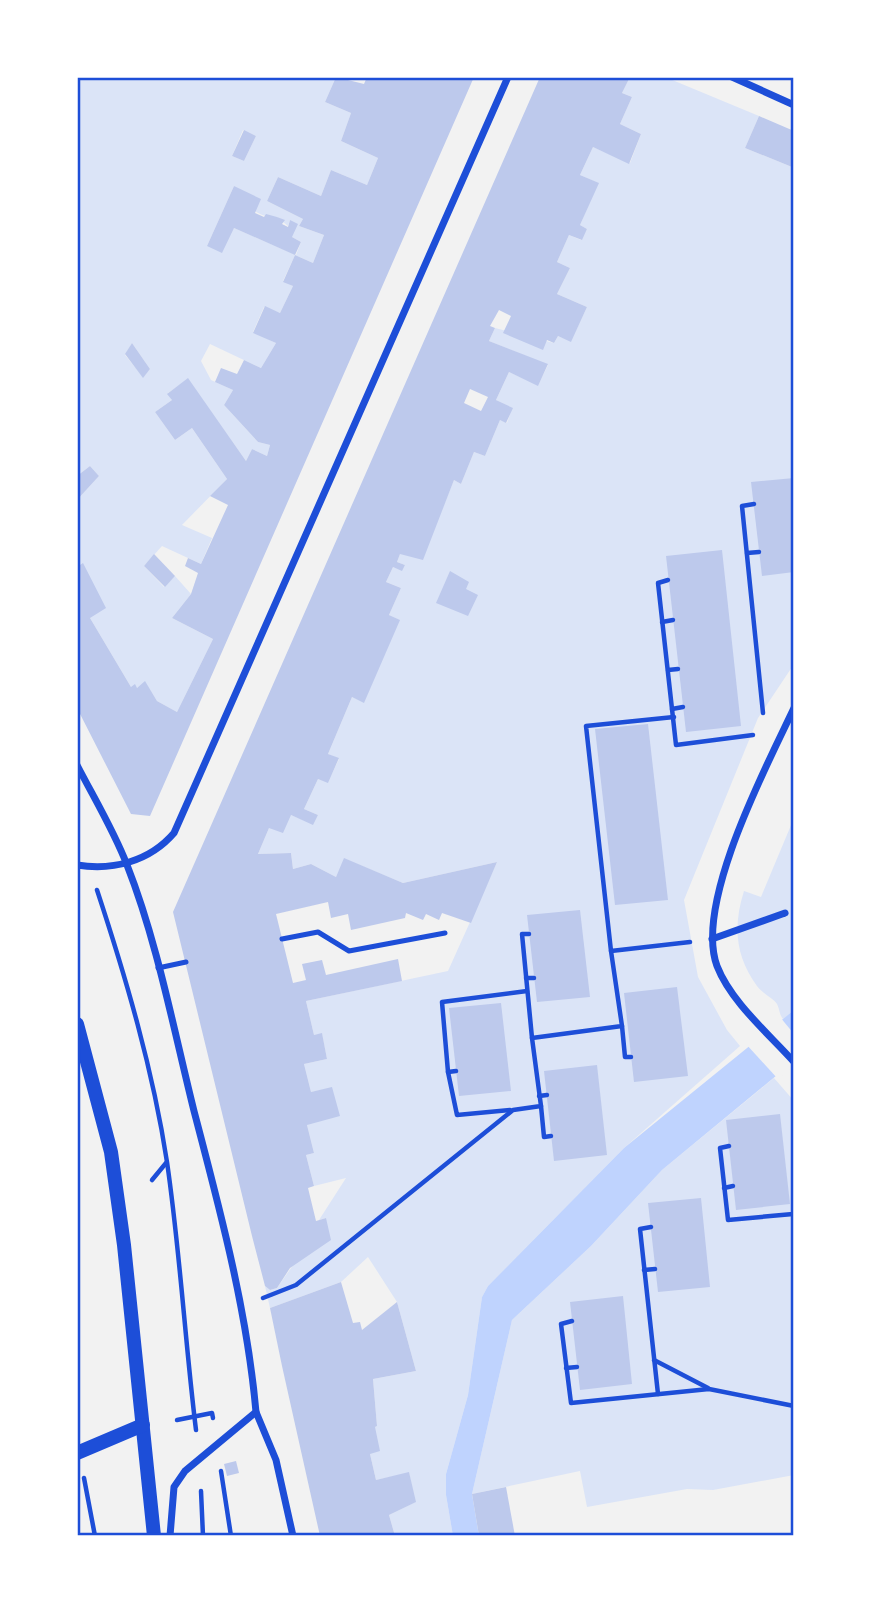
<svg xmlns="http://www.w3.org/2000/svg" width="871" height="1613" font-family="'Archivo Narrow',sans-serif">
	<rect width="100%" height="100%" fill="#f2f2f2"/>
	<g fill="#dbe4f7" fill-rule="evenodd">
		<path d="M77,77H336L325,102L351,113L341,141L378,158L367,185L331,170L321,196L278,177L267,201L303,219L299,226L324,235L313,263L295,255L283,281L293,286L280,313L264,307L253,332L276,343L261,368L210,344L201,361L211,380L233,390L224,405L258,442L270,445L267,456L252,449L246,461L188,379L168,393L172,400L155,412L175,440L192,428L227,479L182,525L212,538L201,564L162,546L144,566L164,587L175,576L191,594L172,618L213,639L177,712L157,701L145,682L137,688L131,687L90,618L77,567V500L99,476L90,466L77,476ZM243,130L256,136L244,161L232,156ZM234,186C247,203 254,218 277,217L288,226L290,220L292,237L301,242L296,255L234,228L207,246ZM132,343L150,369L143,377L125,355Z"/>
		<polygon points="630,77 665,77 759,116 745,148 792,167 794,163 794,664 758,718 684,900 698,977 727,1030 740,1046 624,1148 488,1286 482,1297 468,1395 446,1474 446,1495 453,1536 395,1536 389,1515 415,1502 409,1473 376,1480 370,1454 375,1427 377,1426 373,1379 416,1371 397,1302 368,1257 341,1282 270,1308 265,1286 270,1290 277,1288 326,1218 319,1220 346,1178 314,1186 306,1155 314,1153 307,1125 332,1088 311,1092 304,1064 327,1059 322,1034 314,1035 306,1001 448,971 497,862 403,883 345,859 336,877 311,864 293,869 291,853 258,854 269,828 291,815 313,824 318,815 304,809 318,779 328,782 339,759 328,754 352,697 364,702 399,620 389,615 401,588 386,582 393,567 402,570 405,565 397,562 400,554 433,532 454,480 461,484 474,452 485,456 500,420 507,423 512,408 496,400 509,372 538,385 548,365 489,341 495,328 554,343 558,336 571,341 587,307 557,294 570,268 557,262 569,235 581,240 587,229 580,225 598,183 580,175 593,147 630,163 641,134 620,124 632,97 622,93"/>
		<path d="M794,818V1010L783,1019C779,1014 780,1010 777,1004C773,998 763,994 757,986C735,956 733,926 744,891L761,897Z"/>
		<polygon points="774,1078 794,1101 794,1475 713,1490 687,1489 587,1507 580,1471 472,1494 512,1320 591,1246 662,1170"/>
	</g>
	<polygon fill="#bfd3fe" points="794,1010 794,1061 662,1170 591,1246 512,1320 472,1494 479,1536 453,1536 446,1495 446,1474 468,1395 482,1297 488,1286 624,1148"/>
	<polygon fill="#f2f2f2" points="780,1017 794,1034 794,1066 778,1079 746,1044"/>
	<g fill="#bdc9ec" fill-rule="evenodd">
		<polygon points="336,77 364,84 367,77 474,77 150,816 131,814 77,708 77,567 83,563 106,608 90,618 131,687 135,684 137,688 145,681 157,701 177,712 213,639 172,618 191,594 198,573 185,566 188,558 201,564 228,505 210,496 227,479 192,428 175,440 155,412 172,400 167,394 188,378 246,461 252,449 267,456 270,445 258,442 224,405 233,390 215,382 221,368 237,374 244,360 261,368 276,343 253,333 265,306 280,313 293,286 283,282 295,255 313,263 324,235 299,226 303,219 267,201 278,177 321,196 331,170 367,185 378,158 341,141 351,113 325,102"/>
		<path d="M540,77H630L622,93L632,97L620,124L641,134L629,164L593,147L580,175L599,183L580,225L587,229L582,240L569,235L557,262L570,268L557,294L587,307L571,342L558,336L554,343L547,340L543,350L503,333L511,316L499,310L490,326L495,328L489,341L548,364L538,386L509,372L496,400L513,408L506,423L500,420L485,456L474,452L461,484L454,480L423,560L400,554L397,562L405,565L402,571L393,567L386,582L401,588L389,615L400,620L364,703L352,697L328,754L339,758L328,783L318,779L304,809L318,815L313,825L291,815L283,833L269,828L258,854L291,853L293,869L311,864L336,877L344,858L403,883L497,862L471,923L442,913L439,920L426,914L423,920L406,913L405,918L351,930L348,914L331,918L328,902L276,914L293,983L306,980L302,964L322,960L326,975L398,959L402,981L306,1001L314,1035L322,1033L327,1059L304,1064L311,1092L332,1087L340,1116L307,1125L314,1153L306,1155L314,1186L308,1188L316,1221L326,1218L331,1240L290,1268L277,1288L270,1290L265,1286L252,1236L173,912ZM470,389L488,397L481,411L464,403Z"/>
		<polygon points="759,116 794,131 792,167 745,148"/>
		<polygon points="244,130 256,136 244,161 232,156"/>
		<polygon points="234,186 261,199 255,213 264,217 266,214 277,217 285,220 282,224 288,227 290,220 298,224 292,237 301,242 295,255 234,228 222,253 207,246"/>
		<polygon points="132,343 150,369 143,378 125,354"/>
		<polygon points="90,466 99,476 77,500 77,476"/>
		<polygon points="794,478 794,572 762,576 751,482"/>
		<polygon points="722,550 741,726 686,732 666,556"/>
		<polygon points="154,554 175,576 165,587 144,566"/>
		<polygon points="450,571 469,582 466,589 478,595 468,616 436,603"/>
		<polygon points="648,724 668,900 615,905 595,729"/>
		<polygon points="580,910 590,997 537,1002 527,915"/>
		<polygon points="677,987 688,1076 634,1082 624,993"/>
		<polygon points="501,1003 511,1091 459,1096 449,1008"/>
		<polygon points="597,1065 607,1155 554,1161 544,1071"/>
		<polygon points="780,1114 790,1204 736,1210 726,1120"/>
		<polygon points="701,1198 710,1287 658,1292 648,1203"/>
		<polygon points="341,1282 353,1323 360,1322 362,1330 397,1302 416,1371 373,1379 377,1426 375,1427 380,1451 370,1454 376,1480 409,1472 416,1502 389,1515 395,1536 320,1536 282,1366 270,1308"/>
		<polygon points="623,1296 632,1384 580,1390 570,1302"/>
		<polygon points="236,1461 239,1473 227,1476 224,1464"/>
		<polygon points="506,1487 515,1536 479,1536 472,1494"/>
	</g>
	<g fill="none" stroke-linecap="round" stroke-linejoin="round">
		<g stroke="#1d4ed8" stroke-width="4.5">
			<polyline points="754,504 742,506 763,713"/>
			<polyline points="747,553 759,552"/>
			<polyline points="668,580 658,583 676,745 753,735"/>
			<polyline points="662,622 673,620"/>
			<polyline points="668,670 678,669"/>
			<polyline points="672,709 683,707"/>
			<path d="M97,890C126,978 153,1070 167,1162C180,1251 185,1341 196,1430"/>
			<polyline points="529,934 522,934 532,1038"/>
			<polyline points="611,951 586,726 674,717"/>
			<polyline points="526,978 534,978"/>
			<polyline points="622,1026 625,1057 631,1057"/>
			<polyline points="456,1071 448,1072 442,1002 527,991"/>
			<polyline points="448,1072 457,1115 510,1110"/>
			<polyline points="539,1096 547,1095"/>
			<polyline points="541,1106 544,1137 551,1136"/>
			<polyline points="729,1146 720,1148 728,1220 793,1214 794,1208"/>
			<polyline points="152,1180 166,1163"/>
			<polyline points="724,1188 733,1186"/>
			<polyline points="651,1227 640,1229 658,1394"/>
			<polyline points="644,1270 655,1269"/>
			<polyline points="263,1298 296,1285 513,1110 541,1106 532,1038 622,1026 611,951 690,942"/>
			<polyline points="572,1321 561,1324 571,1403 709,1389 794,1406"/>
			<polyline points="654,1360 708,1388"/>
			<polyline points="566,1368 577,1367"/>
			<polyline points="177,1420 212,1413 213,1418"/>
			<polyline points="221,1471 231,1536"/>
			<polyline points="84,1478 95,1536"/>
			<polyline points="201,1491 203,1536"/>
		</g>
		<g stroke="#1d4ed8" stroke-width="5">
			<polyline points="282,939 318,932 349,951 445,933"/>
			<polyline points="158,968 186,962"/>
		</g>
		<g stroke="#1d4ed8" stroke-width="7">
			<polyline points="732,77 794,105"/>
			<path d="M794,708C766,767 694,904 717,966C731,1002 769,1034 794,1062"/>
			<path d="M77,765C94,798 114,831 127,865C157,941 174,1031 194,1111C220,1210 247,1310 256,1412L185,1471L174,1487L170,1536"/>
			<path d="M77,865C113,871 150,861 174,833L508,77"/>
			<polyline points="712,939 785,913"/>
			<polyline points="256,1412 276,1460 293,1536"/>
		</g>
		<g stroke="#1d4ed8" stroke-width="14">
			<polyline points="77,1024 111,1152 124,1245 154,1536"/>
			<polyline points="77,1453 143,1425"/>
		</g>
	</g>
	<rect width="871" height="1613" fill="none" stroke="#ffffff" stroke-width="158"/>
	<rect x="79" y="79" width="713" height="1455" fill="none" stroke="#1d4ed8" stroke-width="2.5"/>
</svg>
